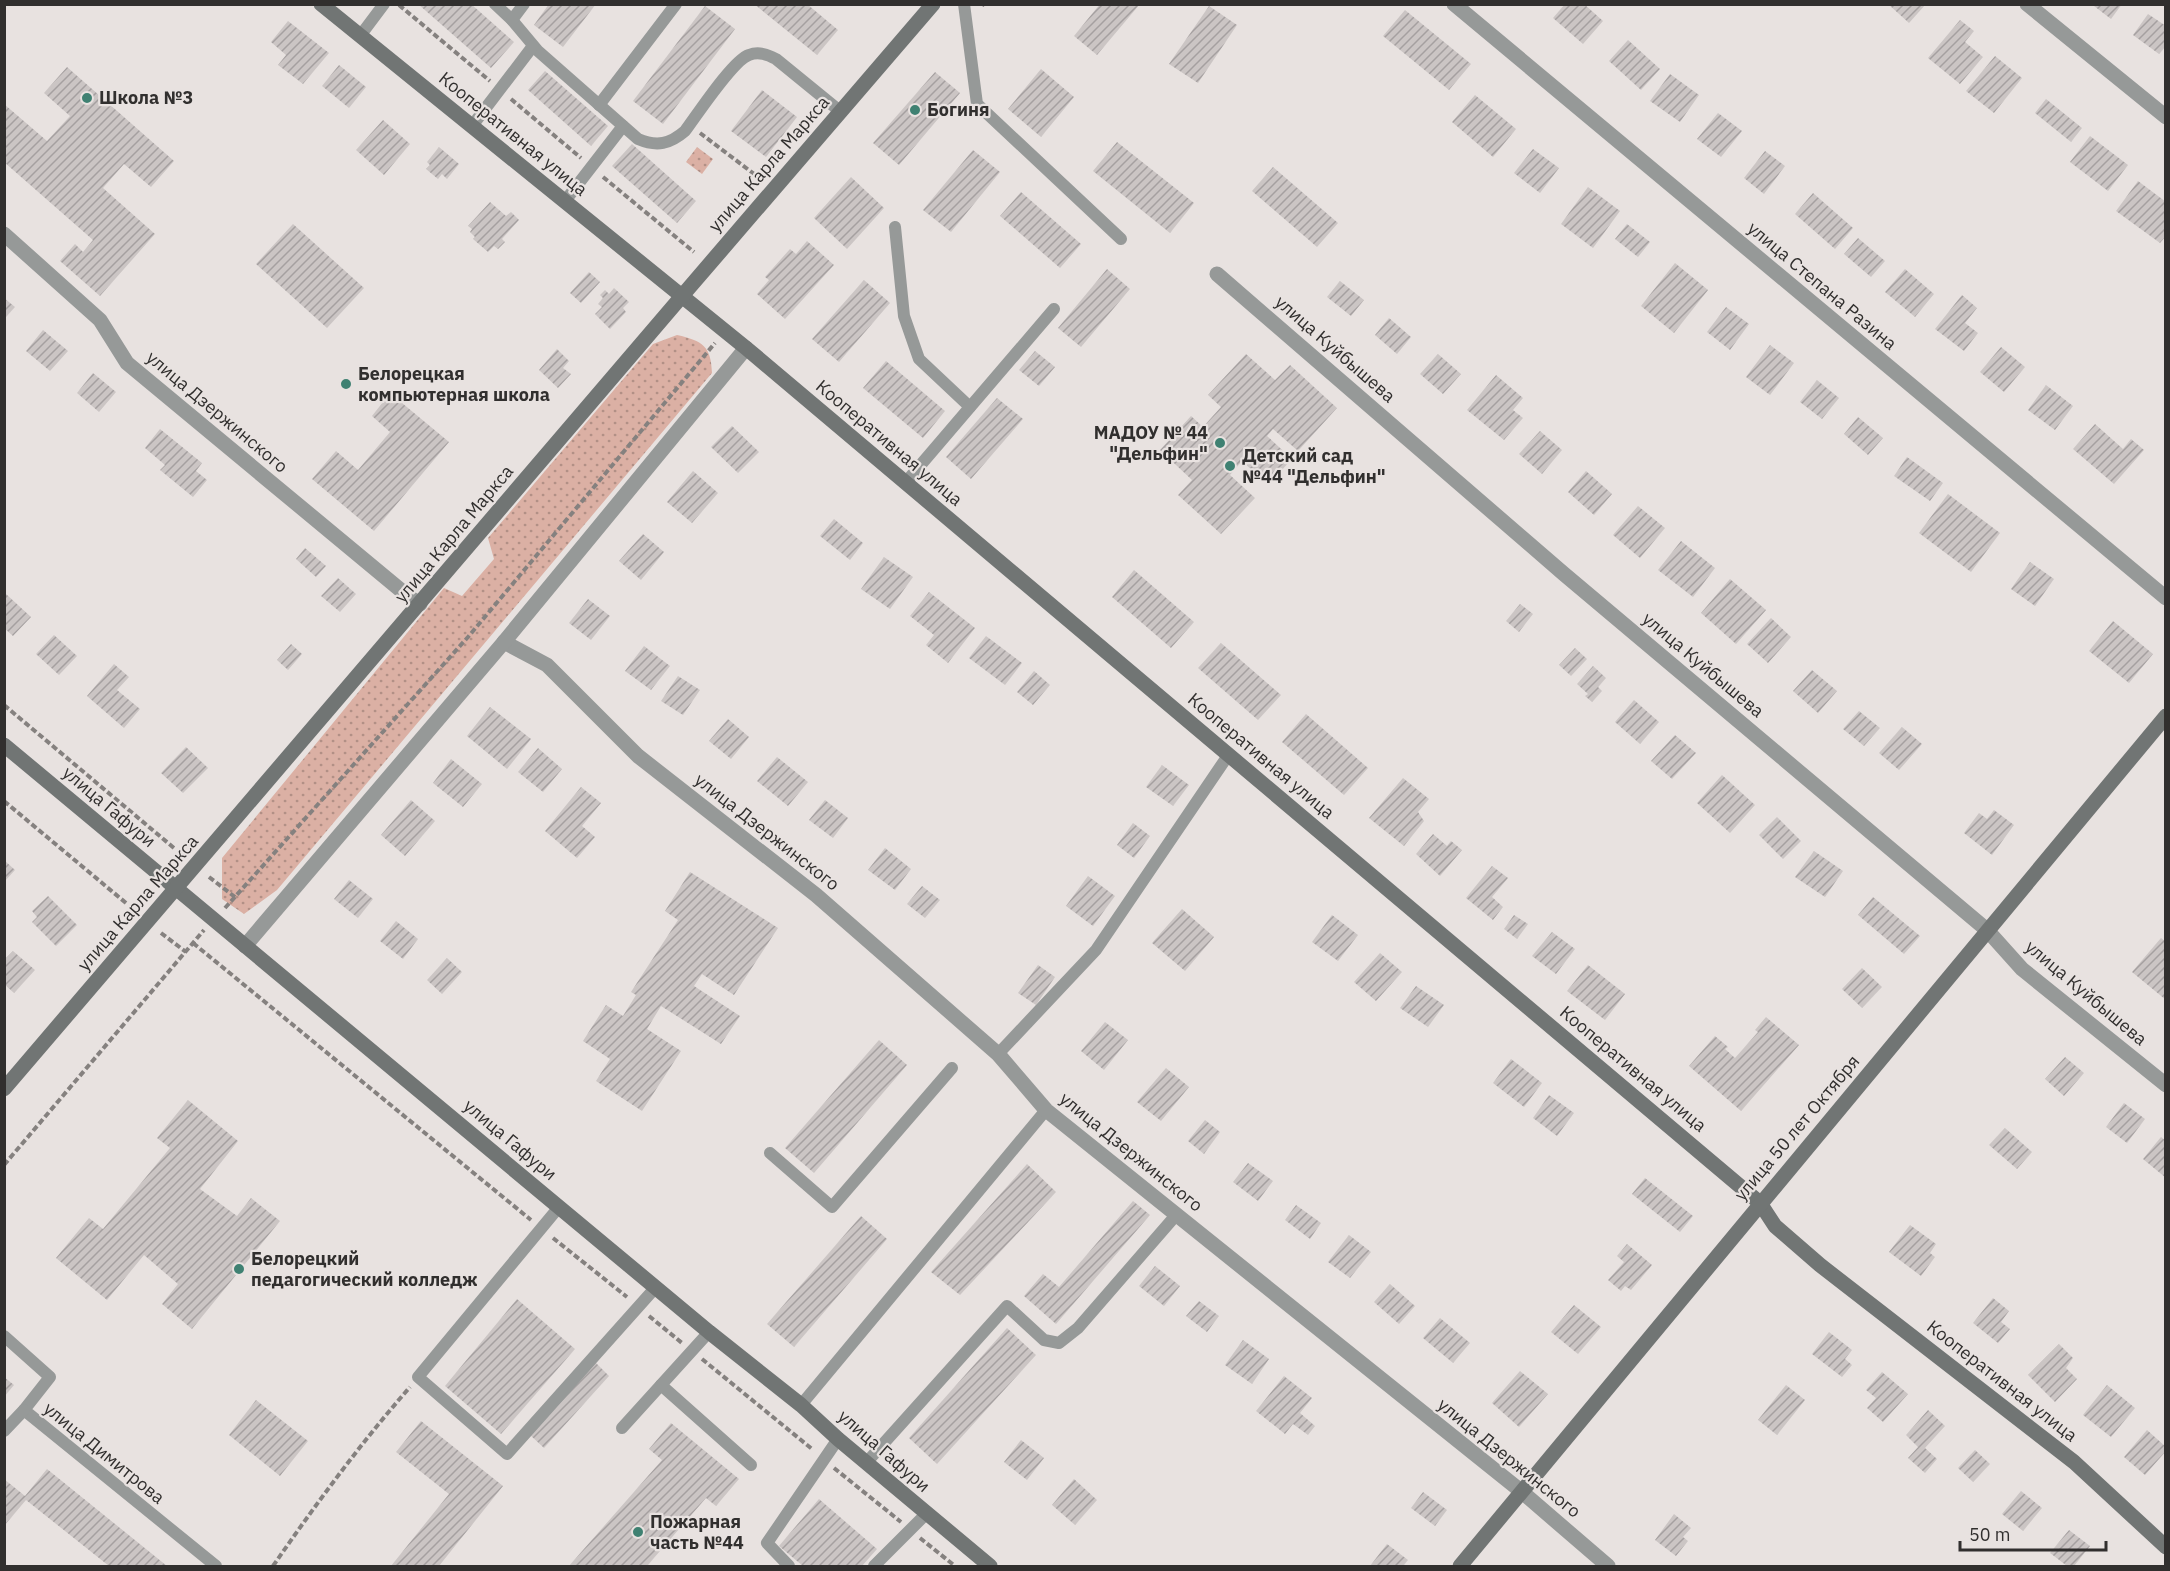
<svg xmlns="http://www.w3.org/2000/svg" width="2170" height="1571" font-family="'IBM Plex Sans',sans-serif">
	<defs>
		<pattern id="grass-dots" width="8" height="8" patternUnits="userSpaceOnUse" patternTransform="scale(1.5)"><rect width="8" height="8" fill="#dbb0a4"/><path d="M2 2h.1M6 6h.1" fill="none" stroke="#b29086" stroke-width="1.8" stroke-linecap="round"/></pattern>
		<pattern id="building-hatch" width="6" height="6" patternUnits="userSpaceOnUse" patternTransform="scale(1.5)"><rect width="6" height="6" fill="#cbc5c4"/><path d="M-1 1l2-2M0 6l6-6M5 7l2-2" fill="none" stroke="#a5a0a0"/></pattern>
	</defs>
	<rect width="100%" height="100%" fill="#e8e2e0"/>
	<g fill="url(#grass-dots)">
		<polygon points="697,147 713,159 702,174 686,162"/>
		<path d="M677,335C703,341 711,346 712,373L277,890L244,914L222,899V858L444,588L462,596L494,559L488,538L653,344Z"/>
	</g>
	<g fill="url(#building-hatch)">
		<polygon points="418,4 471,4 514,42 491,68"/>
		<polygon points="549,4 596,4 563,47 534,25"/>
		<polygon points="754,4 807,4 838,30 817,55"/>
		<polygon points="1100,4 1140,4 1097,55 1074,36"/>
		<polygon points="1565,4 1584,4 1603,21 1583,44 1553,18"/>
		<polygon points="1888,4 1926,4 1909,23"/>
		<polygon points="2095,4 2122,4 2111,19 2094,6"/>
		<polygon points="705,6 735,29 663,124 633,101"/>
		<polygon points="1209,6 1237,25 1198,83 1169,64"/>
		<polygon points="1405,10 1471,64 1449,90 1383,36"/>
		<polygon points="2148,14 2166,26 2166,46 2159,54 2133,35"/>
		<polygon points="1960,20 1974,31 1965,42 1983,57 1960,84 1928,58"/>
		<polygon points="288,21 329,53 303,84 278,65 286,55 271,42"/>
		<polygon points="1628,40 1660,69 1641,90 1609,61"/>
		<polygon points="1995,56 2022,78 1994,113 1966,91"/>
		<polygon points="339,65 366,87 349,108 322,86"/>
		<polygon points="67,67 174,161 151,187 124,164 103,188 155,234 100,296 60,261 75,244 83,252 93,240 4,162 4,104 47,141 70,116 44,93"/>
		<polygon points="1041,69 1074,97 1041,137 1008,109"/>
		<polygon points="545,71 608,126 591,146 528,90"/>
		<polygon points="935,72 960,93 899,165 873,143"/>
		<polygon points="1670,74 1699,95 1680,122 1650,101"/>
		<polygon points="762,90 797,117 766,157 731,131"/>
		<polygon points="1475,95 1516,129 1493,157 1452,122"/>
		<polygon points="2046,99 2082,128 2071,142 2035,113"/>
		<polygon points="1718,113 1742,131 1721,157 1697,139"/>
		<polygon points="383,120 410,144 384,175 356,150"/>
		<polygon points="2090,136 2128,165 2108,191 2070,162"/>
		<polygon points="1117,142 1194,203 1170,233 1093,171"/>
		<polygon points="632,144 696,201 677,223 612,166"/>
		<polygon points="439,147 459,164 447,179 442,174 438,179 426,169 430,165 427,162"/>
		<polygon points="1533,149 1559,168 1540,193 1514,173"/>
		<polygon points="973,150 1000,172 951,232 923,210"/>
		<polygon points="1765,151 1785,166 1764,194 1744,178"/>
		<polygon points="1273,167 1338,223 1317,247 1252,191"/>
		<polygon points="851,177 884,208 847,249 814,218"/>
		<polygon points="2138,181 2166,202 2166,236 2160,243 2116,211"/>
		<polygon points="1588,187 1620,211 1593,248 1561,224"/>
		<polygon points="1021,192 1081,244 1060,268 1000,216"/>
		<polygon points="1813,193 1853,228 1835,249 1795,214"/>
		<polygon points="490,202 506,216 511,212 519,220 502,239 505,242 498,249 494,246 488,252 473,239 475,237 470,232 472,229 468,226"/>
		<polygon points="293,224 364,288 327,328 256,264"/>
		<polygon points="1627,224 1650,242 1638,257 1615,239"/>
		<polygon points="1858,238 1885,261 1871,277 1844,254"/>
		<polygon points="807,241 834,265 785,319 757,294 769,280 765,277 790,249 796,254"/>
		<polygon points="1675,263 1708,290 1674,333 1641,306"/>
		<polygon points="1107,269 1130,289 1081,347 1058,328"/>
		<polygon points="1905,269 1934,294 1915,317 1885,292"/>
		<polygon points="589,272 600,282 581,303 570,293"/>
		<polygon points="864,280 890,303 839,362 812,339"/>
		<polygon points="1340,281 1364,300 1351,316 1327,297"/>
		<polygon points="614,288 629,302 623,308 626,312 610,329 595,314 602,307 598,304 603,298 600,295 605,290 609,294"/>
		<polygon points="1962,295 1977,308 1965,323 1978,333 1964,351 1935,329"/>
		<polygon points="4,298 15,307 4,319"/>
		<polygon points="1726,307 1749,324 1730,350 1707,332"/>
		<polygon points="1389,318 1411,337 1397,354 1375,335"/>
		<polygon points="43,330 68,351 50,371 26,351"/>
		<polygon points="1770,345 1794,363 1770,395 1746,377"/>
		<polygon points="2001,347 2025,367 2004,392 1980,372"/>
		<polygon points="557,349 569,361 563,368 571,374 558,388 539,370"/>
		<polygon points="1035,351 1055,367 1039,386 1019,370"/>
		<polygon points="1246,354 1275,380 1290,365 1337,408 1298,451 1273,429 1267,436 1292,459 1268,485 1242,461 1230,475 1255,498 1221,534 1178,495 1192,480 1160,450 1191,416 1203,427 1221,407 1208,395"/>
		<polygon points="1438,354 1461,374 1443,394 1420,374"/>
		<polygon points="886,361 945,411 923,438 863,388"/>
		<polygon points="93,373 116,392 99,412 77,393"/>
		<polygon points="1496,375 1523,398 1513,410 1523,418 1504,440 1467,410"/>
		<polygon points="1817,380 1839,398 1822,419 1800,402"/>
		<polygon points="2046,385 2073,406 2055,430 2028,410"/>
		<polygon points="390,393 449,442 374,531 312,479 336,451 358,470 390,432 372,416"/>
		<polygon points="997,398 1023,419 971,479 946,457"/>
		<polygon points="1858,417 1883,438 1868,455 1844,434"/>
		<polygon points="2095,424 2123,449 2131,439 2144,450 2114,484 2073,449"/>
		<polygon points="732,426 759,452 738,473 711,447"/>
		<polygon points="160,429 202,463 196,471 207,480 193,497 160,470 165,465 145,448"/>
		<polygon points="1540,431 1562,450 1542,474 1519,454"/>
		<polygon points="1907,457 1943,483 1930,501 1894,476"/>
		<polygon points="693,471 718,493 692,523 667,502"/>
		<polygon points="1586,471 1612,494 1594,515 1568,492"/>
		<polygon points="1948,494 2000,533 1971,572 1919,533"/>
		<polygon points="1638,506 1665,528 1640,558 1613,535"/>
		<polygon points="834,519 863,543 850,560 820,536"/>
		<polygon points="643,534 664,552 641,580 619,561"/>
		<polygon points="1681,541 1715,568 1693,597 1658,570"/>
		<polygon points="305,548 326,566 316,577 296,559"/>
		<polygon points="884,557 913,577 890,609 861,589"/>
		<polygon points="2030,562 2054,579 2035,606 2011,589"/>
		<polygon points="1134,570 1194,622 1171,648 1112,597"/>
		<polygon points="338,578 356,594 340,612 321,596"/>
		<polygon points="1730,579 1766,610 1736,644 1701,613"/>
		<polygon points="929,592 975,628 948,663 926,645 934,635 910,616"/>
		<polygon points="6,594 31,617 13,636 4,628"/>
		<polygon points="588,599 610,616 591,640 569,623"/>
		<polygon points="1520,604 1533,614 1519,632 1506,621"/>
		<polygon points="1771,618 1791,637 1768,663 1747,644"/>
		<polygon points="2113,621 2153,654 2129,683 2089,651"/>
		<polygon points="54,635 77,656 59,675 36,654"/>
		<polygon points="986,636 1022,663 1005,685 969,658"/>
		<polygon points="1221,643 1281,695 1258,720 1198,668"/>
		<polygon points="291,644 302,654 288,670 277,660"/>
		<polygon points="644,646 670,666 651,690 625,671"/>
		<polygon points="1575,648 1587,659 1571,676 1559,665"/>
		<polygon points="114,664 129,677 117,690 140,709 124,728 87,696"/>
		<polygon points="1593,666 1606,678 1598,687 1602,691 1592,702 1585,696 1588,694 1577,684"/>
		<polygon points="1812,670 1837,691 1818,713 1793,691"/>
		<polygon points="1034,671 1050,685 1033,705 1017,692"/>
		<polygon points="678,676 700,690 683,715 661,701"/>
		<polygon points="1634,700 1659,722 1640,744 1615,722"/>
		<polygon points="490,707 531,739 507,769 467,736"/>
		<polygon points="1859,711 1880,728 1864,746 1843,729"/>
		<polygon points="1306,714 1368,768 1344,795 1282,742"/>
		<polygon points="728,719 749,737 731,759 709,741"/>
		<polygon points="1902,727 1922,744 1899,770 1879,753"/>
		<polygon points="1675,735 1696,753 1672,779 1651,761"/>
		<polygon points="186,747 208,768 183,793 161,773"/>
		<polygon points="538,748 562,769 543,792 518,772"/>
		<polygon points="777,757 808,782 788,806 757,781"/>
		<polygon points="451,759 482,784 463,807 433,783"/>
		<polygon points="1162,765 1189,785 1173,806 1146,787"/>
		<polygon points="1722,775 1755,805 1730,833 1697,803"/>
		<polygon points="1403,778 1429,799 1418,812 1424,821 1404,846 1369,818"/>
		<polygon points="581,787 601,803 582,826 595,837 577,858 545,831"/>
		<polygon points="411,800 435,821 405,856 381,835"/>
		<polygon points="825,800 848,818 833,838 809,820"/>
		<polygon points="1994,810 2014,825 1992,855 1964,833 1979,813 1987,819"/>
		<polygon points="1777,817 1801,841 1783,859 1759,835"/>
		<polygon points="1133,823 1150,836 1134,858 1117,845"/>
		<polygon points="1433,834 1447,846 1451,841 1462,850 1440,876 1416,854"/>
		<polygon points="885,848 911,869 895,890 868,870"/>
		<polygon points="1814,851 1843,871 1825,897 1795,877"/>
		<polygon points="4,860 15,870 4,882"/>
		<polygon points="1492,866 1508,878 1492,897 1503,907 1493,920 1466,898"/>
		<polygon points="690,872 778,928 734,995 702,974 694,986 740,1016 721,1044 661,1006 647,1029 681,1051 642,1111 596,1081 610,1059 583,1041 606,1005 623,1016 636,995 631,992 678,920 665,911"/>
		<polygon points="1088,876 1115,896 1093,926 1066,906"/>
		<polygon points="349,880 373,899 358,918 334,899"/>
		<polygon points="922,886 940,900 925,918 907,904"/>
		<polygon points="48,896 77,925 56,946 32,922 37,917 32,911"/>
		<polygon points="1873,897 1920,936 1904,954 1858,915"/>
		<polygon points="1182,909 1214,937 1185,971 1152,943"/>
		<polygon points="1332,915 1358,935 1338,961 1312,942"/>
		<polygon points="1514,915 1528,924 1517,939 1504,929"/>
		<polygon points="396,921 418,939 403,959 380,941"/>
		<polygon points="1552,932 1575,949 1556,974 1532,956"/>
		<polygon points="2161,938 2166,942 2166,1000 2132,972"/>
		<polygon points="13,951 35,970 14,993 4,984 4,960"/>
		<polygon points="1380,953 1402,972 1376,1001 1354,982"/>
		<polygon points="447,958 462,972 442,994 427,980"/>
		<polygon points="1038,965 1055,977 1036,1005 1018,993"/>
		<polygon points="1588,965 1625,994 1605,1020 1567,991"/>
		<polygon points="1862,968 1882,987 1862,1008 1842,989"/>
		<polygon points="1416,986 1444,1005 1428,1027 1400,1008"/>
		<polygon points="1766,1017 1799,1045 1741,1111 1689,1066 1715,1036 1728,1047 1725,1049 1735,1058 1758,1032 1755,1030"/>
		<polygon points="1105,1022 1128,1040 1104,1070 1081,1051"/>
		<polygon points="879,1040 907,1065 814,1173 785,1148"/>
		<polygon points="2065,1057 2084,1073 2064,1096 2045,1079"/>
		<polygon points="1511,1059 1542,1083 1524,1107 1493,1083"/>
		<polygon points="1166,1068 1189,1087 1161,1121 1137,1102"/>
		<polygon points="1549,1095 1574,1113 1557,1136 1533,1118"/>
		<polygon points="188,1100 238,1141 200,1189 237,1216 251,1198 280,1221 192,1329 162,1304 178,1284 144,1255 107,1300 56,1258 89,1218 103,1229 170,1148 157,1138"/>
		<polygon points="2124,1103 2145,1119 2127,1143 2106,1127"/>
		<polygon points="1205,1120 1220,1132 1204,1154 1188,1141"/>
		<polygon points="2005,1128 2032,1152 2017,1169 1989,1145"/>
		<polygon points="2161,1137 2166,1141 2166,1178 2143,1159"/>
		<polygon points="1248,1163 1273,1181 1258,1201 1233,1182"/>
		<polygon points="1027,1164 1056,1192 960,1295 931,1272"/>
		<polygon points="1645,1178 1693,1216 1680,1232 1632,1194"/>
		<polygon points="1133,1201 1150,1215 1056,1324 1024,1296 1043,1274 1059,1287"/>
		<polygon points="1296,1205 1321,1223 1310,1239 1285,1220"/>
		<polygon points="861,1216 887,1239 794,1347 767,1324"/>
		<polygon points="1910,1225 1936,1244 1930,1253 1935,1257 1921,1276 1889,1252"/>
		<polygon points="1349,1235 1371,1252 1350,1278 1328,1262"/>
		<polygon points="1627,1244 1652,1265 1631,1290 1625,1286 1621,1291 1608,1280 1624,1262 1617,1256"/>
		<polygon points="1155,1266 1180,1286 1164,1306 1139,1286"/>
		<polygon points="1390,1284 1415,1306 1399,1324 1374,1302"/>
		<polygon points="1993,1298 2009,1311 2001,1322 2010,1329 1998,1343 1973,1323"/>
		<polygon points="517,1299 575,1349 501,1434 445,1386"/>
		<polygon points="1199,1301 1219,1316 1207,1332 1186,1316"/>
		<polygon points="1574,1305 1601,1327 1578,1354 1551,1332"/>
		<polygon points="1440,1318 1470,1343 1453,1363 1423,1338"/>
		<polygon points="1007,1328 1036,1355 937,1464 909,1438"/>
		<polygon points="1829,1332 1852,1350 1845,1359 1852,1365 1842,1377 1812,1354"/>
		<polygon points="1243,1340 1269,1359 1252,1384 1225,1365"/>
		<polygon points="2059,1344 2073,1358 2066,1368 2077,1379 2055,1402 2028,1375"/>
		<polygon points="595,1362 609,1376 544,1448 529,1434"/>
		<polygon points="1520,1371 1548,1394 1519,1427 1492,1403"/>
		<polygon points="1882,1372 1908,1394 1883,1422 1867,1408 1876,1398 1866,1390"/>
		<polygon points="1284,1376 1312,1398 1300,1413 1315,1426 1308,1435 1293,1424 1285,1434 1256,1411"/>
		<polygon points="4,1377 14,1385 4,1397"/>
		<polygon points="1786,1385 1805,1400 1777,1435 1758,1420"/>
		<polygon points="2107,1385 2135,1408 2111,1437 2083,1415"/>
		<polygon points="256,1400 308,1441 280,1476 229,1435"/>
		<polygon points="1928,1410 1945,1426 1925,1448 1937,1459 1925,1473 1908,1458 1918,1447 1906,1435"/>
		<polygon points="421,1421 503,1486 439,1566 391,1566 449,1494 396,1452"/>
		<polygon points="671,1423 739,1479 716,1506 706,1498 647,1566 569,1566 662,1460 649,1449"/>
		<polygon points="2147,1430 2166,1447 2166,1451 2145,1475 2124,1457"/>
		<polygon points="1021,1440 1044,1458 1027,1480 1004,1462"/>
		<polygon points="1975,1450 1990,1464 1973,1482 1958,1468"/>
		<polygon points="47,1469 167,1566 109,1566 26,1500 4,1526 4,1479 25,1496"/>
		<polygon points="1074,1479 1097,1500 1075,1525 1052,1505"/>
		<polygon points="2021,1491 2042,1508 2023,1531 2002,1514"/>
		<polygon points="1423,1492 1447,1510 1435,1526 1411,1508"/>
		<polygon points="819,1499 877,1549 862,1566 803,1566 779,1546"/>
		<polygon points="1674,1514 1691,1528 1683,1537 1688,1541 1676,1556 1655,1540"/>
		<polygon points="2069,1530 2090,1546 2074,1566 2067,1566 2050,1553"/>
		<polygon points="1387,1544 1408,1560 1403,1566 1370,1566"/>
	</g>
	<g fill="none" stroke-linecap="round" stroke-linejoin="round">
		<g stroke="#85817f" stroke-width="4" stroke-dasharray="6 3" stroke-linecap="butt">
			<polyline points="399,5 490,81"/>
			<polyline points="982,6 983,4"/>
			<polyline points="511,99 581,158"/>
			<polyline points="700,133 758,177"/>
			<polyline points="603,177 694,252"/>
			<polyline points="4,705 174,848"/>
			<polyline points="4,801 126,903"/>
			<polyline points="209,877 235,897"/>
			<polyline points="225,908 468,637 715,343"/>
			<polyline points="161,933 186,952"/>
			<polyline points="193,943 531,1220"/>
			<polyline points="4,1165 204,930"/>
			<polyline points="553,1238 627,1297"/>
			<polyline points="649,1316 682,1343"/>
			<polyline points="702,1359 812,1449"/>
			<polyline points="834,1468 901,1522"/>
			<polyline points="920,1538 955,1566"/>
			<path d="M273,1566C316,1504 360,1444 410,1387"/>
		</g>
		<g stroke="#969998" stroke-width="12">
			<path d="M495,4L512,20L538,51L638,139C657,147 670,144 685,131C697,115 733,60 749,55C759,51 768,55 776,59L841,112"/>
			<polyline points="964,4 977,104 1121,239"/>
			<polyline points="512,20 524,4"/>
			<polyline points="360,36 384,4"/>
			<polyline points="599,105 676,4"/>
			<polyline points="472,126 533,46"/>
			<polyline points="565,201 623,126"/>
			<polyline points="895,227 904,316 919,359 970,407"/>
			<polyline points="906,482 1054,309"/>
			<polyline points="998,1054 1096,950 1229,754"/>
			<polyline points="770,1153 832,1207 952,1068"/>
			<polyline points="559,1207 418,1377 507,1454 656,1287"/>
			<polyline points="4,1336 50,1377 24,1410 216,1566"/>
			<polyline points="661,1385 751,1465"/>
			<polyline points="801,1405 1046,1110"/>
			<polyline points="622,1428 709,1332"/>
			<polyline points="4,1431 24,1410"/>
			<polyline points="866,1463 1007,1306 1044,1340 1059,1343 1078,1328 1177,1214"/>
			<polyline points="789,1566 767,1543 838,1439"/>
			<polyline points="874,1566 926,1514"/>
		</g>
		<g stroke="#969998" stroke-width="15">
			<polyline points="1454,4 2166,598"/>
			<polyline points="2027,4 2166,117"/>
			<polyline points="4,234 100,320 127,363 409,597 420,604"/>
			<polyline points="1217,274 1564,574 1987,930 2022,969 2166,1085"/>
			<polyline points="504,642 547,665 638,756 816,895 998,1054 1046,1110 1522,1492 1608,1566"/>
			<polyline points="245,946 504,642 746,348"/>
		</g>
		<g stroke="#717574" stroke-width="15">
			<polyline points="321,4 746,348 1760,1203 1775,1226 1820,1265 2074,1462 2166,1547"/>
			<polyline points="4,745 709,1332 801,1405 838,1439 990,1566"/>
			<polyline points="4,1089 682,296 933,4"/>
			<polyline points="1460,1566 2166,716"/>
		</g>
	</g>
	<g fill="#3f8172" stroke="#e8e2e0" stroke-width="2">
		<circle cx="87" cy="98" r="6"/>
		<circle cx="915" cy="110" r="6"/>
		<circle cx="346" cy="384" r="6"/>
		<circle cx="1220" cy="443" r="6"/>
		<circle cx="1230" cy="466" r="6"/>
		<circle cx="239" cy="1269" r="6"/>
		<circle cx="638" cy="1532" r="6"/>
	</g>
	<g text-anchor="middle" stroke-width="4.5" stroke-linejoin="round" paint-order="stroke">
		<g font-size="18" font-weight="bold" fill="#312f2e" stroke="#e8e2e0" text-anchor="start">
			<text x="99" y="104">Школа №3</text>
			<text x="927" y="116">Богиня</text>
			<text x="358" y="380">Белорецкая<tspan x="358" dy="21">компьютерная школа</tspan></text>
			<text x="1208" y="439" text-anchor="end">МАДОУ № 44<tspan x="1208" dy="21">"Дельфин"</tspan></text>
			<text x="1242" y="462">Детский сад<tspan x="1242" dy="21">№44 "Дельфин"</tspan></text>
			<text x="251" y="1265">Белорецкий<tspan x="251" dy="21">педагогический колледж</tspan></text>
			<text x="650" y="1528">Пожарная<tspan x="650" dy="21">часть №44</tspan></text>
		</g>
		<g font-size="18" fill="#312f2e" stroke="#e8e2e0">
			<text transform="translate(513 134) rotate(39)" y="6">Кооперативная улица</text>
			<text transform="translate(769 164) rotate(-49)" y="6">улица Карла Маркса</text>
			<text transform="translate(1822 286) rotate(40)" y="6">улица Степана Разина</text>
			<text transform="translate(1335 349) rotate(41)" y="6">улица Куйбышева</text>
			<text transform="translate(217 412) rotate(40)" y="6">улица Дзержинского</text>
			<text transform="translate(889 443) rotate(40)" y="6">Кооперативная улица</text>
			<text transform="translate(454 534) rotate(-50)" y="6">улица Карла Маркса</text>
			<text transform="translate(1703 665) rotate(40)" y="6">улица Куйбышева</text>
			<text transform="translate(1261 756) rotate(40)" y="6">Кооперативная улица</text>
			<text transform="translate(109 807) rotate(40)" y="6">улица Гафури</text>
			<text transform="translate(767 832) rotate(38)" y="6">улица Дзержинского</text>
			<text transform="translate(138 903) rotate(-49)" y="6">улица Карла Маркса</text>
			<text transform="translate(2086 993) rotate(40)" y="6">улица Куйбышева</text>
			<text transform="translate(1633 1069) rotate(40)" y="6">Кооперативная улица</text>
			<text transform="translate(1797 1128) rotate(-50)" y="6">улица 50 лет Октября</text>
			<text transform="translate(510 1140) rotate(40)" y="6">улица Гафури</text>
			<text transform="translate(1131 1152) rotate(39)" y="6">улица Дзержинского</text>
			<text transform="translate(2002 1381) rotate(38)" y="6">Кооперативная улица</text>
			<text transform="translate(884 1451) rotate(41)" y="6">улица Гафури</text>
			<text transform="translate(104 1453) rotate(39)" y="6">улица Димитрова</text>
			<text transform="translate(1509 1458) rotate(39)" y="6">улица Дзержинского</text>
		</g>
	</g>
	<rect width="2170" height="1571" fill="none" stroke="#312f2e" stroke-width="12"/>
	<path d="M1960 1541v9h146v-9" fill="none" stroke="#312f2e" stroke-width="3"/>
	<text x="1969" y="1541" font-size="18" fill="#312f2e" stroke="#e8e2e0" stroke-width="4.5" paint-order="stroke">50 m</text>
</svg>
